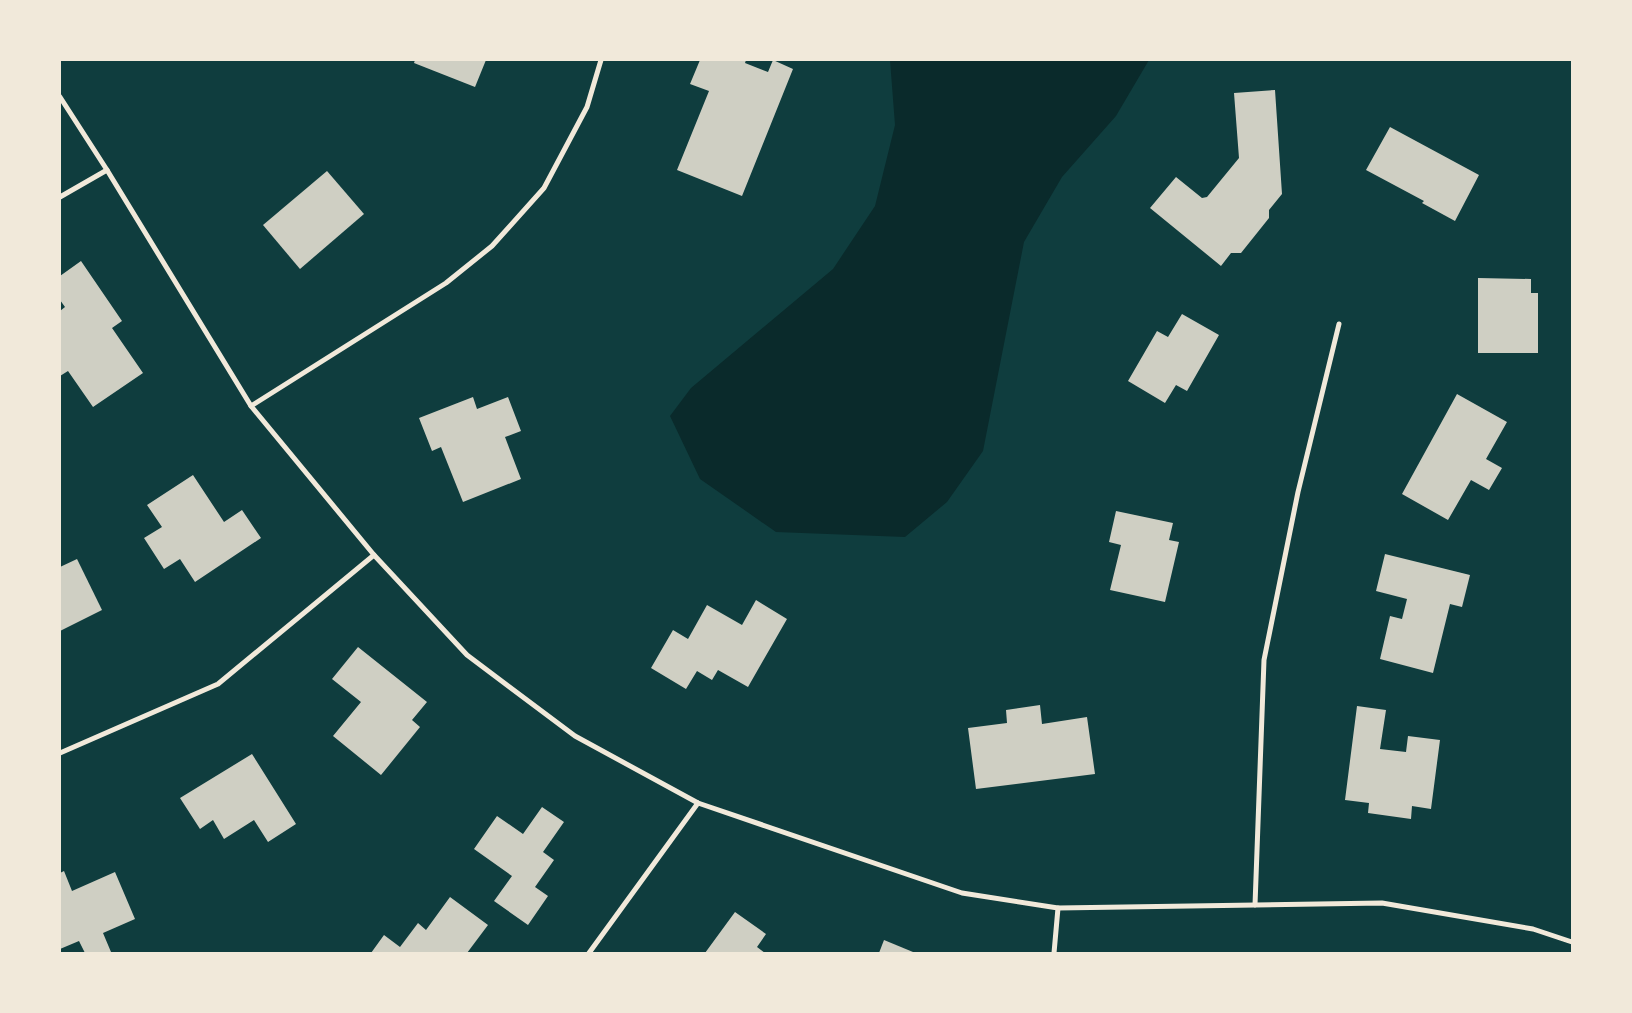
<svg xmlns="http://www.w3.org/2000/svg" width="1632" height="1013" font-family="'Exo 2',sans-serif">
	<rect width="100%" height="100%" fill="#0f3d3e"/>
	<polygon fill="#0a2a2b" points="890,60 1149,60 1116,116 1062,177 1024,242 983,451 947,502 905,537 776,532 700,479 670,416 691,388 833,269 875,206 895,125"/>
	<g fill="#cfcfc3">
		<polygon points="415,60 486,60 475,87 414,63"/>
		<polygon points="700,60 746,60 745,63 768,72 773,60 793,69 742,196 677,170 709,91 690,84"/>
		<polygon points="1275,90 1282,194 1269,210 1269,218 1241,253 1231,253 1221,266 1150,208 1176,177 1202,198 1207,197 1239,158 1234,93"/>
		<polygon points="1390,127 1479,175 1455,221 1422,203 1424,201 1366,170"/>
		<polygon points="327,171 364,214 300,269 263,225"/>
		<polygon points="81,261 122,321 112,328 143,373 93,407 68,371 60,376 60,311 65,307 60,300 60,276"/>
		<polygon points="1478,278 1531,279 1531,293 1538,293 1538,353 1478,353"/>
		<polygon points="1182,314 1219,335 1187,391 1176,385 1165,403 1128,381 1157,331 1168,337"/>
		<polygon points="1457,394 1507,422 1486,459 1502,468 1489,490 1471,480 1448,520 1402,494"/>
		<polygon points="473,397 477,409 508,397 521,431 505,437 521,479 463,502 441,447 432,451 419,418"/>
		<polygon points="193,475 224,522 242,510 261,538 195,582 180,559 164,569 144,538 162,527 147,505"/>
		<polygon points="1116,511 1173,523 1169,540 1179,542 1165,602 1110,590 1121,545 1109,542"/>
		<polygon points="1385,554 1470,575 1462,607 1450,604 1433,673 1380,659 1390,616 1402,619 1407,599 1376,591"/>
		<polygon points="77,559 102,610 60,631 60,567"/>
		<polygon points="756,600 787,619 748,687 718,670 712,680 697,671 686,689 651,668 673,630 688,639 707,605 742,625"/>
		<polygon points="358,647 427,702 412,720 420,727 381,775 333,736 361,702 332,679"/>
		<polygon points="1040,705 1042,724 1087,717 1095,774 976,789 968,728 1007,723 1006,710"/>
		<polygon points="1357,706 1386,710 1380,749 1406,752 1408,736 1440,740 1431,809 1412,806 1411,819 1368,813 1369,803 1345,800"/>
		<polygon points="252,754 296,824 268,842 254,820 224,839 213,820 200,829 180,798"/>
		<polygon points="542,807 564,822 543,852 554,860 535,887 548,896 528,925 494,901 512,876 474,849 497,816 523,834"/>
		<polygon points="64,871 72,891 115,872 135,919 103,933 111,952 107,953 85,953 79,941 60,949 60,873"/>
		<polygon points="450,897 488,925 467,953 371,953 384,935 400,947 418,923 426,930"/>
		<polygon points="735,912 766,934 757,947 765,953 705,953"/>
		<polygon points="884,940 913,952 912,953 879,953"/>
	</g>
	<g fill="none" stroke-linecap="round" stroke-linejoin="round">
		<g stroke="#f1e9da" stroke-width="5">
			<polyline points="60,97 107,170 251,406 374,555 467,655 575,736 698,803 962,893 1058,908 1382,903 1533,929 1572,942"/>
			<polyline points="60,197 107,170"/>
			<polyline points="251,406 446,283 492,246 544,188 587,107 601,60"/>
			<polyline points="60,753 218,684 374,555"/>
			<polyline points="1255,905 1264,660 1298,492 1339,324"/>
			<polyline points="589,953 698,803"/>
			<polyline points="1054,953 1058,908"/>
		</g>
	</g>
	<rect width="1632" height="1013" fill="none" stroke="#f1e9da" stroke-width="122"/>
</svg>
